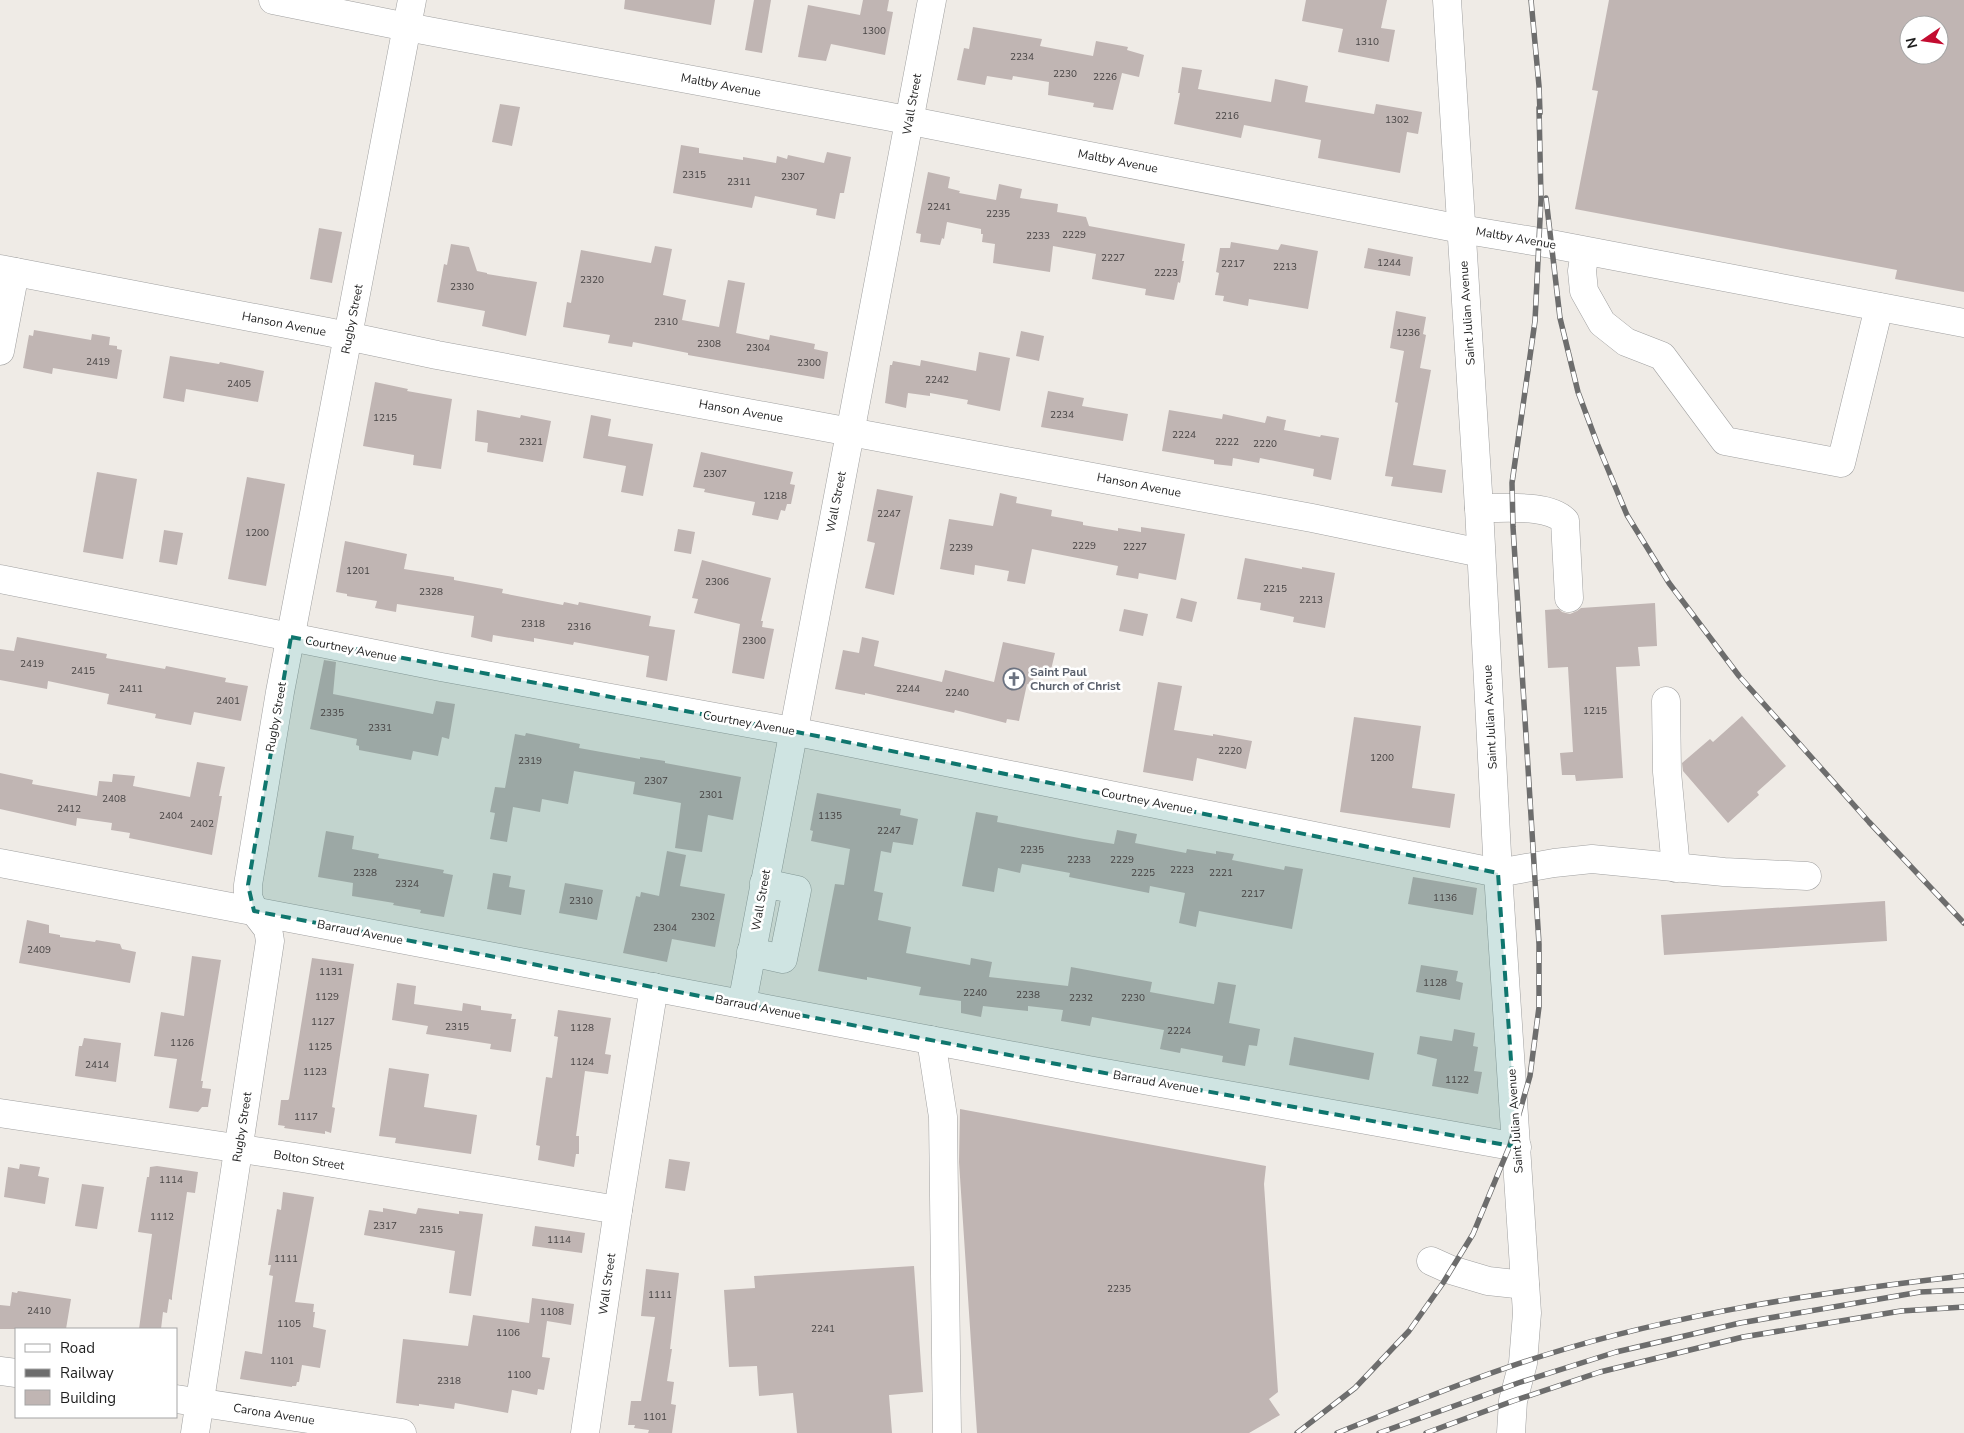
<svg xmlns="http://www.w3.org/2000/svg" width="1964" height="1433" font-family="'Nunito Sans',sans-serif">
	<rect width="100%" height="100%" fill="#efebe6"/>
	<g fill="#c0b5b3" fill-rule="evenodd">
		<polygon points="625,0 715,0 711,25 624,9"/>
		<polygon points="754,0 771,0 762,53 745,50"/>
		<polygon points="863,0 889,0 887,11 893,12 885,55 831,44 826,61 798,57 808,5 860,15"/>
		<polygon points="1306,0 1387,0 1381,28 1395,30 1389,62 1338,52 1343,29 1302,21"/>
		<path d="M1609,0H1964V292L1895,279L1897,270L1575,209L1598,91L1592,90ZM1909,25H1939V55H1909Z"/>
		<polygon points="973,27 1042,39 1040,46 1093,56 1096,41 1128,47 1127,50 1144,55 1139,77 1122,73 1113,110 1093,107 1094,103 1048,95 1049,82 1013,76 1012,80 987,76 985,85 957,80 964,48 969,49"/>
		<polygon points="1182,67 1202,70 1198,89 1271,102 1275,79 1308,86 1305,102 1374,114 1376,104 1422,112 1418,134 1407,132 1400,173 1318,158 1321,140 1244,125 1241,138 1174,124 1180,93 1178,93"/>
		<polygon points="500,104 520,107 512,146 492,142"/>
		<polygon points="681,145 699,148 699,153 743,160 743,157 776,163 777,156 787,159 788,155 824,163 827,152 851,157 844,193 840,193 835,219 816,215 817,209 755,196 752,208 673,193"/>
		<polygon points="928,172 950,177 948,188 960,191 959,193 996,200 999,184 1022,189 1020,198 1058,204 1057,212 1086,217 1089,226 1185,244 1182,261 1184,261 1180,283 1178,282 1174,300 1145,295 1146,289 1092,279 1096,254 1053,246 1050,272 993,263 995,244 982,242 983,234 981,234 981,229 947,222 944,239 942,238 940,245 920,242 921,234 916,233"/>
		<polygon points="319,228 342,232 332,283 310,279"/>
		<polygon points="1231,242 1278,250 1281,244 1318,251 1308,309 1249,299 1248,306 1223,301 1224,296 1215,295 1219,273 1216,272 1220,248 1230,248"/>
		<polygon points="451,244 469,247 477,271 487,273 487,274 537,282 526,336 482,326 485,311 437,302 444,264 447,265"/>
		<polygon points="655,246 672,249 663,295 686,300 682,320 719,327 728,280 745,283 736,333 769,340 770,335 815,344 814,349 828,352 824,379 688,355 688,353 633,342 632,347 608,343 610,335 563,327 567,302 571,303 581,250 651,263"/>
		<polygon points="1368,248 1413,257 1410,276 1364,268"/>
		<polygon points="1396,311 1426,317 1423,334 1426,335 1420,368 1431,370 1413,465 1446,470 1442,493 1391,486 1393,477 1385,476 1398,403 1395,402 1404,351 1390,348"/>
		<polygon points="34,330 91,340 92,334 110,337 109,345 117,346 117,349 122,350 117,379 53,368 52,374 23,368 29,335 33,336"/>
		<polygon points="1021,331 1044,336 1039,361 1016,356"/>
		<polygon points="979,352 1010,358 1000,411 967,404 968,400 930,393 930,396 908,393 906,408 885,403 890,365 892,365 893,361 920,366 921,360 976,371"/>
		<polygon points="170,356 219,364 220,362 264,371 258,402 186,389 184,402 163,398"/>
		<polygon points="375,382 408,389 407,391 452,399 441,469 413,465 414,455 363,446"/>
		<polygon points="1048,391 1084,398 1082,406 1128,414 1123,441 1041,427"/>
		<polygon points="477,410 520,418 521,415 551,421 543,462 487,452 488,443 475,441"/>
		<polygon points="1169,410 1222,419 1223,414 1265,423 1267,416 1286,420 1284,430 1320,437 1321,435 1339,438 1331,480 1313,476 1314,469 1260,458 1259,463 1233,458 1232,466 1214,464 1214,460 1162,451"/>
		<polygon points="591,415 611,419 608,436 653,444 643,496 621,492 626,466 583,458"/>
		<polygon points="701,452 793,472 790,484 795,485 791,504 787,504 785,511 781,510 778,520 752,515 755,502 704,492 705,489 693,487"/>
		<polygon points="97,472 137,479 123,559 83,552"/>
		<polygon points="247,477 285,484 266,586 228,579"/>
		<polygon points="877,489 913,496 894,595 865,588 875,543 867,541"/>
		<polygon points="1000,493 1017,497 1016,503 1052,510 1051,516 1083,522 1083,525 1118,531 1118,528 1141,532 1141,527 1185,534 1176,580 1139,573 1138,579 1116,575 1118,566 1032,549 1025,584 1007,581 1009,571 975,565 974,575 940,569 949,519 993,526"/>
		<polygon points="678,529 695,532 691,554 674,551"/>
		<polygon points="164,530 183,533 177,565 159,562"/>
		<polygon points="345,541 407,554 404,569 454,577 454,580 503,589 502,593 563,605 564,602 578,605 579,602 651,616 649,626 675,630 667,681 646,677 649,656 574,642 573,645 534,638 534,642 493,635 492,642 471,637 474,616 397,604 396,612 375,608 377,601 347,596 347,594 336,592"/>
		<polygon points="1245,558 1302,569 1302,567 1335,573 1325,628 1293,622 1294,617 1260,610 1261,603 1237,599"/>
		<polygon points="702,560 771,578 761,621 763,621 762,627 774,629 764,679 732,673 740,624 694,613 698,599 692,598"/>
		<polygon points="1181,598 1197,602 1192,622 1176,618"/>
		<polygon points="1655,603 1657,646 1638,647 1640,666 1616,667 1623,778 1576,781 1575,775 1562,775 1560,753 1573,752 1568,667 1548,668 1545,610 1559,609 1562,612 1570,614 1577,611 1581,608"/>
		<polygon points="1124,609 1148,614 1143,636 1119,631"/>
		<polygon points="17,637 107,654 106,658 165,669 166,666 226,678 225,682 248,686 241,721 194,712 191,725 155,718 156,714 107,704 109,694 48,681 47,689 0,680 0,649 14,651"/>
		<polygon points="862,637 879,641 874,666 942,682 945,670 994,682 1003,642 1055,653 1050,674 1035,671 1032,686 1027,684 1019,721 1007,719 1006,723 955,710 954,713 865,693 865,695 835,689 843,650 859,653"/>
		<polygon points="324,660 336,662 333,694 433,714 436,701 455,704 449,739 442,737 438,756 413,751 411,760 359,750 359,746 356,745 357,739 310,729"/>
		<polygon points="1158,682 1182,686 1174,730 1213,736 1213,734 1252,741 1246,769 1197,758 1193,781 1143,772"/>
		<polygon points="1742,716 1786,766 1757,792 1759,795 1728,823 1683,771 1682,763 1710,739 1713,742"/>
		<polygon points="1354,717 1421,726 1412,788 1455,794 1450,828 1340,812"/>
		<polygon points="526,733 580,744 579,748 640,759 640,757 665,761 665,763 741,777 733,820 708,815 702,852 675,848 681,803 633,794 635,782 574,771 568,804 542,799 540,812 513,807 507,842 490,839 495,813 490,812 495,787 505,788 515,734 525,736"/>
		<polygon points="197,762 225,767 219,796 222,796 212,855 129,838 130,833 111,830 112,823 77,818 76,826 0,809 0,773 33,780 32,784 97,796 99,781 112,782 113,774 135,776 133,786 190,797"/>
		<polygon points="817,793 901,809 900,815 918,819 913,845 893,842 891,853 881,851 874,891 883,893 878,920 911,927 906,953 970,965 971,958 992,962 989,977 1068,986 1071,967 1152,982 1150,992 1214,1004 1218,982 1236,985 1229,1023 1260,1029 1257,1046 1249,1045 1245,1066 1222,1062 1223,1056 1181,1048 1180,1053 1160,1049 1164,1030 1092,1017 1090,1026 1061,1021 1063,1010 1028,1006 1028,1011 983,1006 981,1017 961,1013 961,1001 919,995 921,987 867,977 867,980 818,971 835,884 844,885 850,849 811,841 813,831 810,830"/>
		<polygon points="976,812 998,816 997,822 1084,839 1114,844 1117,830 1137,834 1135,843 1186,853 1187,849 1216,854 1216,851 1234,854 1232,860 1284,870 1285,866 1303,869 1292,929 1199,911 1196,927 1179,923 1185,893 1150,886 1149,893 1069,877 1070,873 1022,864 1020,873 998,868 994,892 962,886"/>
		<polygon points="326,831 354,836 352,849 379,854 378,858 444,870 443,873 453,875 444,917 420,913 421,910 393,905 394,903 352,896 353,883 318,877"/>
		<polygon points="667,851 686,855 680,886 725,894 715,947 672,939 667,962 623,953 636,896 640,897 641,892 659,896"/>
		<polygon points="493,873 511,876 509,887 525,890 521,915 487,909"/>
		<polygon points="1413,877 1477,888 1473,915 1408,904"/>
		<polygon points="565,883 603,890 597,920 559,913"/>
		<polygon points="1885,901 1887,941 1664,955 1661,915"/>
		<polygon points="27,920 49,925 49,933 60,935 60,937 95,942 96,940 120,944 122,949 136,952 130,983 19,963"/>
		<polygon points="192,956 221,960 201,1081 203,1081 202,1088 211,1089 208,1107 202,1107 198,1112 169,1108 177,1059 154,1056 161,1012 184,1016"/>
		<polygon points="312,958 354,964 332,1107 335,1108 331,1133 325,1131 325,1134 284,1128 285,1126 278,1125 281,1100 288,1100 289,1099"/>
		<polygon points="1421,965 1458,971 1456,981 1463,983 1460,1000 1416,992"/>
		<polygon points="397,983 416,986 414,1004 462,1011 463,1003 481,1006 481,1010 512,1014 511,1019 516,1019 511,1052 490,1049 491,1044 426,1034 428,1026 392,1020"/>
		<polygon points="558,1010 611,1018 605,1054 611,1055 608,1074 585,1071 576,1136 579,1136 579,1154 576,1154 574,1167 538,1160 540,1146 536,1145 546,1077 552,1078 558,1037 554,1036"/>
		<polygon points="1454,1029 1475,1033 1473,1046 1478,1047 1474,1071 1482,1072 1478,1094 1432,1086 1437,1059 1417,1054 1420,1036 1452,1041"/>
		<polygon points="1294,1037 1374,1053 1369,1080 1289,1065"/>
		<polygon points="84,1038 121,1043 116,1082 75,1076 79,1046 82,1046"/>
		<polygon points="389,1068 429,1074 424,1107 477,1115 471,1154 395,1143 396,1138 379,1136"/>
		<polygon points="960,1109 1266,1166 1264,1184 1278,1392 1269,1399 1280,1415 1249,1433 977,1433 959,1162"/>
		<polygon points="669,1159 690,1162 685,1191 665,1188"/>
		<polygon points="20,1164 40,1167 38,1176 49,1178 45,1204 4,1197 8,1167 19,1169"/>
		<polygon points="157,1166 198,1172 195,1193 187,1192 172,1296 172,1300 169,1299 167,1313 163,1312 161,1329 139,1329 152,1234 138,1232 147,1177 149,1177 150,1167"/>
		<polygon points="82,1184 104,1187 97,1229 75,1226"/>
		<polygon points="283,1192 314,1197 295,1302 314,1304 313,1312 315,1312 313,1327 326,1330 320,1368 302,1365 299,1382 297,1382 296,1386 292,1386 292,1387 240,1379 245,1351 262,1354 273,1276 269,1275 271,1265 268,1265 277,1209 281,1210"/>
		<polygon points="383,1208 416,1214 418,1208 459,1214 459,1211 483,1214 471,1296 449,1293 455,1251 364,1235 369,1210 383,1212"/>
		<polygon points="535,1226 585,1233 582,1253 532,1246"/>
		<polygon points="914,1266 923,1392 889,1395 892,1433 797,1433 793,1393 759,1396 757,1366 729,1367 724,1290 755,1288 754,1276"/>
		<polygon points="646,1269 679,1273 670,1349 672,1349 667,1381 674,1382 671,1404 676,1405 672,1433 648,1433 649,1430 634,1428 635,1425 628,1425 631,1401 641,1401 655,1317 641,1316"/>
		<polygon points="18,1291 71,1299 66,1329 0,1329 0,1305 10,1306 12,1292 17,1293"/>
		<polygon points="532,1298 574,1304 571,1325 547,1321 542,1357 550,1358 544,1390 538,1389 537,1395 512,1390 508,1413 455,1403 454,1409 419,1404 419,1406 396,1403 403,1339 468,1346 473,1315 529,1323"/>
	</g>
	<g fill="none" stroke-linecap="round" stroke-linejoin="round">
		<g stroke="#a0a0a0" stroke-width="29">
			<g id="minor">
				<polyline points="273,0 407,27 886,116 1461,229 1551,244 1964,323"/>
				<polyline points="1447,0 1479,508 1498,873 1527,1313 1523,1363 1513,1401 1511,1433"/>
				<polyline points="1585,251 1582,271 1584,291 1602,323 1626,342 1662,356 1725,441 1841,463 1879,307"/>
				<polyline points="0,269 328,332 437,355 1312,518 1481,553"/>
				<polyline points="0,351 15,272"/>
				<path d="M1479,508C1502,509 1548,503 1565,521L1569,598"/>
				<polyline points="0,579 441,667 792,731 1498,873 1554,863 1592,859 1724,872 1807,876"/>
				<polyline points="1666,701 1667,772 1676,868"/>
				<polyline points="0,863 1088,1070 1517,1147"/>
				<polyline points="751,952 783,959 797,890 764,883"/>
				<polyline points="742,1004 932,0"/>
				<polyline points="931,1040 943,1117 947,1433"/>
				<polyline points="0,1113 302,1158 618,1210"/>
				<polyline points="1431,1261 1451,1270 1488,1281 1525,1285"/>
				<polyline points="0,1371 16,1373"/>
				<polyline points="176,1399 402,1433"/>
				<polyline points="195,1433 270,941 268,929 254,911 248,897 248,885 280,692 412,0"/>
				<polyline points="585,1433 618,1210 654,987"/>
			</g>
		</g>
		<use href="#minor" stroke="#fff" stroke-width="28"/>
		<g stroke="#6d6d6d" stroke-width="5.5">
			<g id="rail">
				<polyline points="1531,0 1539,86 1540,113"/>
				<polyline points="1546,198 1560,318 1578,392 1597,443 1627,515 1669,583 1739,676 1869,822 1964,923"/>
				<polyline points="1297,1433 1355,1388 1409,1331 1443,1283 1473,1234 1510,1145 1530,1076 1539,1007 1539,944 1513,527 1512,483 1535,321 1541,199 1539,108"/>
				<path d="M1337,1433C1405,1406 1472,1378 1542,1356C1679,1313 1821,1292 1964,1276"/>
				<polyline points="1379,1433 1518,1383 1616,1352 1740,1323 1920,1292 1964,1290"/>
				<polyline points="1426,1433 1513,1401 1600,1372 1743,1337 1901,1311 1964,1307"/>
			</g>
		</g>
		<use href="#rail" stroke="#fff" stroke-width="4" stroke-dasharray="11" stroke-linecap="butt"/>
	</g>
	<path fill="#0f766e" fill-opacity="0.2" stroke="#0f766e" stroke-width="4" stroke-dasharray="10 6" stroke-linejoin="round" d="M291,637L792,731L1498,873L1517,1147L1088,1070L254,911L248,885Z"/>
	<defs>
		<g id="church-ring" transform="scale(1.125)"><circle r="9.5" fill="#fff" stroke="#6b7280" stroke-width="1.5"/><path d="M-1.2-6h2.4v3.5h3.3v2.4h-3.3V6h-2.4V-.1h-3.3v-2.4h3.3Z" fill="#6b7280"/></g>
	</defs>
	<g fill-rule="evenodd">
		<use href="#church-ring" x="1014" y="679"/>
	</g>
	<g text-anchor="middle" stroke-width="5" stroke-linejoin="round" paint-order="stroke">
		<g font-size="10" fill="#474444">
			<text x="874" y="34">1300</text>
			<text x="1367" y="45">1310</text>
			<text x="1022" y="60">2234</text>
			<text x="1065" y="77">2230</text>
			<text x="1105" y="80">2226</text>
			<text x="1227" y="119">2216</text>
			<text x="1397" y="123">1302</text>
			<text x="694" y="178">2315</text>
			<text x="793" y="180">2307</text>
			<text x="739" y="185">2311</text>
			<text x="939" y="210">2241</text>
			<text x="998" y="217">2235</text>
			<text x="1074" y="238">2229</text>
			<text x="1038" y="239">2233</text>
			<text x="1113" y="261">2227</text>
			<text x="1389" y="266">1244</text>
			<text x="1233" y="267">2217</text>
			<text x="1285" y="270">2213</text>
			<text x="1166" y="276">2223</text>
			<text x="592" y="283">2320</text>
			<text x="462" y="290">2330</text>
			<text x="666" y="325">2310</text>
			<text x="1408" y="336">1236</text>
			<text x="709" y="347">2308</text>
			<text x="758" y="351">2304</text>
			<text x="98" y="365">2419</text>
			<text x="809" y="366">2300</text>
			<text x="937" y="383">2242</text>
			<text x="239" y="387">2405</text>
			<text x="1062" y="418">2234</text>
			<text x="385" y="421">1215</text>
			<text x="1184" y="438">2224</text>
			<text x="531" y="445">2321</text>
			<text x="1227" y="445">2222</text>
			<text x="1265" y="447">2220</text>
			<text x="715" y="477">2307</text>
			<text x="775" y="499">1218</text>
			<text x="889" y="517">2247</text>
			<text x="257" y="536">1200</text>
			<text x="1084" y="549">2229</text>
			<text x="1135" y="550">2227</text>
			<text x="961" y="551">2239</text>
			<text x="358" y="574">1201</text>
			<text x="717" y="585">2306</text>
			<text x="1275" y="592">2215</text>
			<text x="431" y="595">2328</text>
			<text x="1311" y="603">2213</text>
			<text x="533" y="627">2318</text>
			<text x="579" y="630">2316</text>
			<text x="754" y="644">2300</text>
			<text x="32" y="667">2419</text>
			<text x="83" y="674">2415</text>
			<text x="131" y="692">2411</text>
			<text x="908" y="692">2244</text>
			<text x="957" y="696">2240</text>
			<text x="228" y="704">2401</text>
			<text x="1595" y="714">1215</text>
			<text x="332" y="716">2335</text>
			<text x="380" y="731">2331</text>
			<text x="1230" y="754">2220</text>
			<text x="1382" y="761">1200</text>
			<text x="530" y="764">2319</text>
			<text x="656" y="784">2307</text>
			<text x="711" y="798">2301</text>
			<text x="114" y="802">2408</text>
			<text x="69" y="812">2412</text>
			<text x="171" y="819">2404</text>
			<text x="830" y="819">1135</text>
			<text x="202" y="827">2402</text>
			<text x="889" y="834">2247</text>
			<text x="1032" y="853">2235</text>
			<text x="1079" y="863">2233</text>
			<text x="1122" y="863">2229</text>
			<text x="1182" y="873">2223</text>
			<text x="365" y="876">2328</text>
			<text x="1143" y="876">2225</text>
			<text x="1221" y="876">2221</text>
			<text x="407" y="887">2324</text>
			<text x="1253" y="897">2217</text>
			<text x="1445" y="901">1136</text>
			<text x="581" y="904">2310</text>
			<text x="703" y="920">2302</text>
			<text x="665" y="931">2304</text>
			<text x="39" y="953">2409</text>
			<text x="331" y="975">1131</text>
			<text x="1435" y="986">1128</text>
			<text x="975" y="996">2240</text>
			<text x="1028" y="998">2238</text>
			<text x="327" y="1000">1129</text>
			<text x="1081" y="1001">2232</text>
			<text x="1133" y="1001">2230</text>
			<text x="323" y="1025">1127</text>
			<text x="457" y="1030">2315</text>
			<text x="582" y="1031">1128</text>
			<text x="1179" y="1034">2224</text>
			<text x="182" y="1046">1126</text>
			<text x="320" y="1050">1125</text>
			<text x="582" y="1065">1124</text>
			<text x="97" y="1068">2414</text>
			<text x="315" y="1075">1123</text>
			<text x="1457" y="1083">1122</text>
			<text x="306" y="1120">1117</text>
			<text x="171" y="1183">1114</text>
			<text x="162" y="1220">1112</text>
			<text x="385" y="1229">2317</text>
			<text x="431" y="1233">2315</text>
			<text x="559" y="1243">1114</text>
			<text x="286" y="1262">1111</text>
			<text x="1119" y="1292">2235</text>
			<text x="660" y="1298">1111</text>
			<text x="39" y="1314">2410</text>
			<text x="552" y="1315">1108</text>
			<text x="289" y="1327">1105</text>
			<text x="823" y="1332">2241</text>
			<text x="508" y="1336">1106</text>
			<text x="282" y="1364">1101</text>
			<text x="519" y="1378">1100</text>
			<text x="449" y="1384">2318</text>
			<text x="655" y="1420">1101</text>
		</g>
		<g font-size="12" fill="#1f1f1f" stroke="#fff">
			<text transform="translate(721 85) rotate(11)" y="4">Maltby Avenue</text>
			<text transform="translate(912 104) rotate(-80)" y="4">Wall Street</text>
			<text transform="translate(1118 161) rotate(11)" y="4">Maltby Avenue</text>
			<text transform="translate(1516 238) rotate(10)" y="4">Maltby Avenue</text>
			<text transform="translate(1467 313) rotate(-94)" y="4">Saint Julian Avenue</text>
			<text transform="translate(352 319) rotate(-79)" y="4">Rugby Street</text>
			<text transform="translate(284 324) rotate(11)" y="4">Hanson Avenue</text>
			<text transform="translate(741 411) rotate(10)" y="4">Hanson Avenue</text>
			<text transform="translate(1139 485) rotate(11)" y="4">Hanson Avenue</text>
			<text transform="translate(836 502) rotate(-79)" y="4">Wall Street</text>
			<text transform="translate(351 649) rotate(11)" y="4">Courtney Avenue</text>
			<text transform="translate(276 717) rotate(-80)" y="4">Rugby Street</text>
			<text transform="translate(1490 717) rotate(-93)" y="4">Saint Julian Avenue</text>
			<text transform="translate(749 723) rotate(10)" y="4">Courtney Avenue</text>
			<text transform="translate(1147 801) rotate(11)" y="4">Courtney Avenue</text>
			<text transform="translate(761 900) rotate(-80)" y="4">Wall Street</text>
			<text transform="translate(360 932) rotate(11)" y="4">Barraud Avenue</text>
			<text transform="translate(758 1007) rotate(11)" y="4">Barraud Avenue</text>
			<text transform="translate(1156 1082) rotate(10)" y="4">Barraud Avenue</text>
			<text transform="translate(1515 1121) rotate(-94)" y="4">Saint Julian Avenue</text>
			<text transform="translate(242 1127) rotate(-81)" y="4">Rugby Street</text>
			<text transform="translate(309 1160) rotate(9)" y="4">Bolton Street</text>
			<text transform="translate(607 1284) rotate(-82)" y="4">Wall Street</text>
			<text transform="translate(274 1414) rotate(9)" y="4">Carona Avenue</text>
		</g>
		<g font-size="12" font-weight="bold" fill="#5b616d" stroke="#fff" text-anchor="start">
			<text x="1030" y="676">Saint Paul<tspan x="1030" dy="14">Church of Christ</tspan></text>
		</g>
	</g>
	<rect x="15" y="1328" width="162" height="90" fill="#ffffff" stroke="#a5a5a5"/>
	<rect x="25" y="1344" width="25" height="8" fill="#ffffff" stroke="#a5a5a5"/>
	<text x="60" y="1353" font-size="15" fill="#1f1f1f">Road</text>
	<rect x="25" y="1369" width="25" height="8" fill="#6d6d6d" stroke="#a5a5a5"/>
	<text x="60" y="1378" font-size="15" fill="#1f1f1f">Railway</text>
	<rect x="25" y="1390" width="25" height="15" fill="#c0b5b3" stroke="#a5a5a5"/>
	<text x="60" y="1403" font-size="15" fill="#1f1f1f">Building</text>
	<g transform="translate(1924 40) rotate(257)"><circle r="24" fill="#ffffff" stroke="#a5a5a5"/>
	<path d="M0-4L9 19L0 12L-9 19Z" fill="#c30c30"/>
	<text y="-8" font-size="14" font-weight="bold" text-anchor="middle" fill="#1f1f1f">N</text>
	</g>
</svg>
